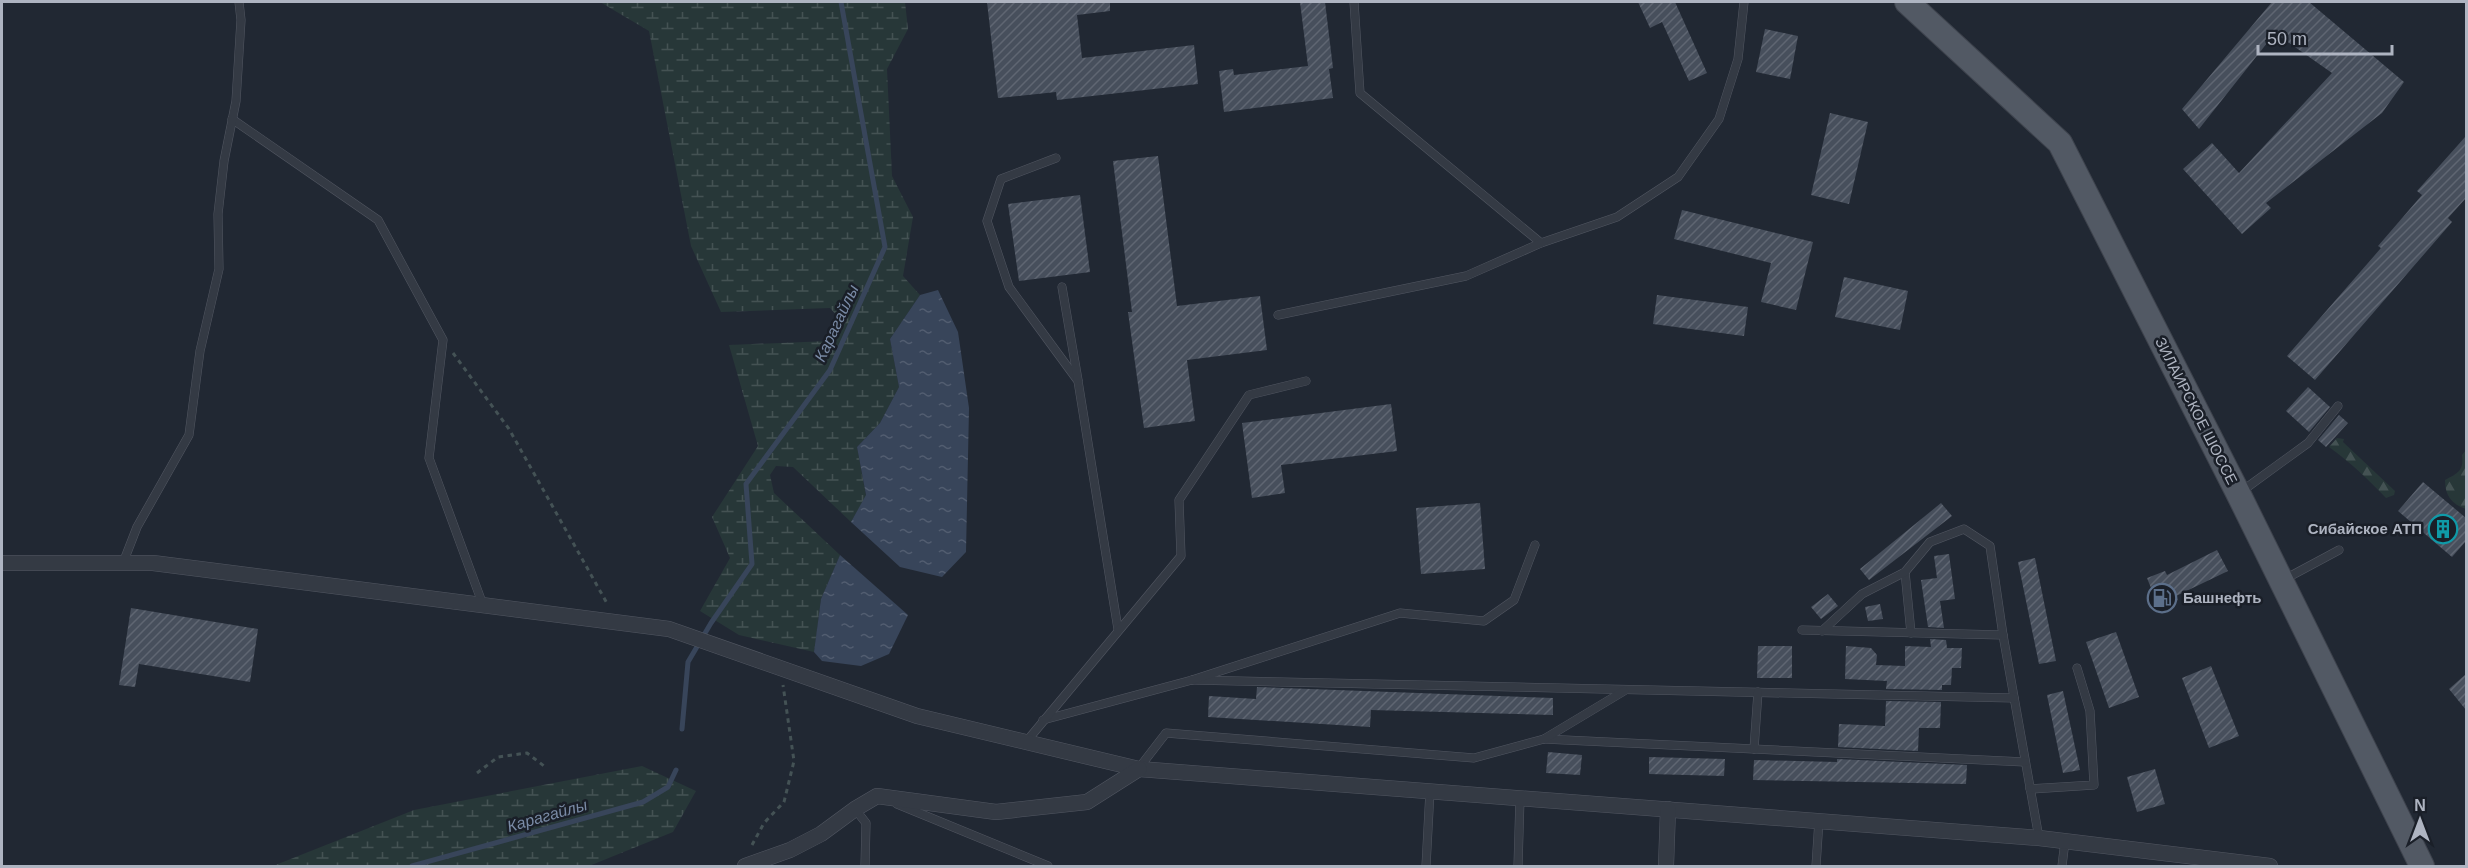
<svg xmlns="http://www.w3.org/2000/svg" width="2468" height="868" font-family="Helvetica,sans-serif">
	<defs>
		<pattern id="forest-firs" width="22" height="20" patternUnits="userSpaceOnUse" patternTransform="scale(1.5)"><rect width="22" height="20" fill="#273738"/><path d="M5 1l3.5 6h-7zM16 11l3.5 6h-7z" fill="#445253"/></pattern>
		<pattern id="wetland-marsh" width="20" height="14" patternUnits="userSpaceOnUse" patternTransform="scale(1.5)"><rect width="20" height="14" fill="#273738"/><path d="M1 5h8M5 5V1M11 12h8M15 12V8" fill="none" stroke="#445253"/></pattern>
		<pattern id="water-ripples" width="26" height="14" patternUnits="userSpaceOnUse" patternTransform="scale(1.5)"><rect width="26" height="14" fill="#38455a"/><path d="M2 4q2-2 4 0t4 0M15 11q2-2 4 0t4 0" fill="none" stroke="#525d70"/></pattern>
		<pattern id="building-hatch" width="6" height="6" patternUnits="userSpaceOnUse" patternTransform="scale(1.5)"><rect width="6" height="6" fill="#474f5c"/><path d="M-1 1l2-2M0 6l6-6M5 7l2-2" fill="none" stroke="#5f6672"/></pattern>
	</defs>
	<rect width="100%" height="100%" fill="#212833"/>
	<g fill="url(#forest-firs)">
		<path d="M2337,438L2344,439L2343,442L2395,491L2394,495L2386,498C2368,479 2350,462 2329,447Z"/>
		<path d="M2466,450V509C2451,504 2445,495 2445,480C2458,473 2464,471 2462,455Z"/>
	</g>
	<g fill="url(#wetland-marsh)">
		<polygon points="600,2 905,2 908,29 887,69 892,176 913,217 903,276 920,295 890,339 899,387 880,423 857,447 866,496 851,522 793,467 776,466 770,475 774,493 840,555 821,599 814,652 739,635 700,611 730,558 712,517 758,446 729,345 829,341 841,331 840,319 830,308 721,312 691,246 649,31"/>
		<polygon points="642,766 696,791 673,832 589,866 273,866 414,810"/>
	</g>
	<g fill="url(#water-ripples)">
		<polygon points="938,290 958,332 969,408 966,552 942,577 900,567 851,522 866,495 857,447 880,423 899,387 890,339 920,295"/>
		<polygon points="840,555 908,615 889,654 861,666 822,661 814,652 821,599"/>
	</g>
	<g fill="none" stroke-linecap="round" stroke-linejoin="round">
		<g stroke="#38455a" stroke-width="5">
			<polyline points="682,729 688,662 711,623 752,564 746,484 830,370 885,247 841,2"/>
			<polyline points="412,866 643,802 668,787 676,770"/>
		</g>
	</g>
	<g fill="url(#building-hatch)">
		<polygon points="987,2 1110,2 1110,11 1077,15 1082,58 1194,45 1198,84 1057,100 1056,92 998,98"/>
		<polygon points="1300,2 1325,2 1333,68 1329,69 1333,98 1224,112 1219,71 1233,69 1234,75 1308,66"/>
		<polygon points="1638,2 1675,2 1707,73 1689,81 1662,22 1650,28"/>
		<polygon points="2272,2 2309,2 2404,82 2382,113 2266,203 2271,208 2242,234 2183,169 2212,143 2239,173 2332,73 2275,33 2199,129 2182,109"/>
		<polygon points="1765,29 1798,36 1790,79 1756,72"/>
		<polygon points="1830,113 1868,122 1849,204 1811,195"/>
		<polygon points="2466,136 2466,198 2448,218 2452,222 2315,380 2287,356 2381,248 2378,246 2422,195 2417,191"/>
		<polygon points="1158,156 1177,306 1260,296 1267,350 1187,360 1195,421 1144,428 1128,312 1132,312 1113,161"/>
		<polygon points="1080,195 1090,272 1019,281 1008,204"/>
		<polygon points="1682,210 1813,242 1796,310 1761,302 1771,263 1674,239"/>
		<polygon points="1844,277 1908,291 1900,330 1835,317"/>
		<polygon points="1657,295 1748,307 1744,336 1653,324"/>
		<polygon points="2308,387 2330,407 2309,432 2286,411"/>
		<polygon points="1391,404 1397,451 1281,465 1285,493 1252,498 1242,423"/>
		<polygon points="2339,415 2348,423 2326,447 2318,440"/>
		<polygon points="2423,482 2466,518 2466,541 2452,557 2398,511"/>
		<polygon points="1480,503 1485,569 1421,574 1416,508"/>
		<polygon points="1941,503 1952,516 1869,580 1860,569"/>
		<polygon points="2217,550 2228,571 2176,596 2178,600 2159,608 2147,578 2165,571 2167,575"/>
		<polygon points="1949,554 1955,599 1940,601 1944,628 1928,627 1921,580 1937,578 1934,556"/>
		<polygon points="2035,558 2056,661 2039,664 2018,562"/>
		<polygon points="1828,594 1838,606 1821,619 1811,607"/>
		<polygon points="1880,604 1883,619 1868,621 1865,607"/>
		<polygon points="131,608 258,629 250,682 139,664 135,687 119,685"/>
		<polygon points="2116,632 2139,697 2109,708 2086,642"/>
		<polygon points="1930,639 1946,640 1947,648 1962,648 1961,668 1952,668 1951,685 1942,685 1942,690 1886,689 1887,681 1845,679 1846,646 1871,648 1877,655 1876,665 1905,666 1905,646 1931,647"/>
		<polygon points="1758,646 1792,646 1792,678 1757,678"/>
		<polygon points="2211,666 2239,736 2209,748 2182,678"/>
		<polygon points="2466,674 2466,710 2449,689"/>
		<polygon points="1257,687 1553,698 1553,715 1371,710 1370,727 1208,717 1209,696 1256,699"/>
		<polygon points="2063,691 2080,770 2063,773 2047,695"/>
		<polygon points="1886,701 1941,702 1940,728 1919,728 1918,751 1838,747 1839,724 1885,726"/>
		<polygon points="1548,752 1582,755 1580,775 1546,773"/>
		<polygon points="1649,757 1725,759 1724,776 1649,774"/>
		<polygon points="1837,759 1967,765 1966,784 1753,780 1754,760 1837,762"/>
		<polygon points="2155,769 2165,804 2137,812 2127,777"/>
	</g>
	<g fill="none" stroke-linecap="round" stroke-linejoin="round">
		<g stroke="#525762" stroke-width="9">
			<g id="lane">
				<polyline points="1354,2 1360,93 1541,243"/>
				<polyline points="232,119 378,220 443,340 429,458 483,605"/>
				<polyline points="1056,158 1001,179 987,221 1009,287 1078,381 1118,629"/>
				<polyline points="1062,287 1078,380"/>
				<polyline points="1278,315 1466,276 1541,243 1617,217 1678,177 1719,119 1738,59 1744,2"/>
				<polyline points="2242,491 2308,443 2338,406"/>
				<polyline points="123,563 137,527 189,435 200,351 219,269 218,214 224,161 236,101 241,20 239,2"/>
				<polyline points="1905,572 1911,633"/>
				<polyline points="2285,579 2339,550"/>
				<polyline points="1802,630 2003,635 2039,838"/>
				<polyline points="1822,631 1862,594 1905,572 1930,542 1964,529 1990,546 2003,635"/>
				<polyline points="1192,680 2014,698"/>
				<polyline points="1043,720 1192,680 1400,613 1484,621 1514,600 1535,545"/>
				<polyline points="1544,739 2025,762"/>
				<polyline points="1026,742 1181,556 1179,500 1249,395 1306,381"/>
				<polyline points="1754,749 1758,692"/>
				<polyline points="1139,768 1166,733 1474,758 1544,739 1624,691"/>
				<polyline points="2030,789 2094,785 2090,711 2077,668"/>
				<polyline points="897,804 1048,866"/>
				<polyline points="855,809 866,823 865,866"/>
				<polyline points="1426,866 1430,791"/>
				<polyline points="1518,866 1520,798"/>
				<polyline points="1816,866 1819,820"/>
				<polyline points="2062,866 2065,841"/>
			</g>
		</g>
		<g stroke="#525762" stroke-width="16">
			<g id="street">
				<polyline points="2,563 153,563 669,629 917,716 1139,769 2039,838 2270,866"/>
				<polyline points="745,866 790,850 821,834 855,809 877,796 996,812 1087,802 1139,769"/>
				<polyline points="1666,866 1668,809"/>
			</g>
		</g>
		<g stroke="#3e434d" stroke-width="26">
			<polyline id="primary" points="1907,2 2060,143 2238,493 2422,866"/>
		</g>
		<g stroke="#445255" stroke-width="3" stroke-dasharray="4.5 4.5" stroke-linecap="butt">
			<polyline points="453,353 509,429 608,605"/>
			<polyline points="477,773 498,757 527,753 544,766"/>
			<polyline points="752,845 764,823 784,802 794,761 783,685"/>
		</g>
		<use href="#lane" stroke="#343a44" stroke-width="8"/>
		<use href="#street" stroke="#343a44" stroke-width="15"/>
		<use href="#primary" stroke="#525964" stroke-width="24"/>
	</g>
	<defs>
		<g id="building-ring" transform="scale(1.5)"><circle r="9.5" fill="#1a1f28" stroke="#0f9aa8" stroke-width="1.5"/><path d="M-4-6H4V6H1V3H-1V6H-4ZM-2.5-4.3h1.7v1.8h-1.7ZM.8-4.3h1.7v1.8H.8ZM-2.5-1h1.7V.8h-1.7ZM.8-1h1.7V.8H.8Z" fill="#0f9aa8"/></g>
		<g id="fuel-ring" transform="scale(1.5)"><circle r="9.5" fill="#1a1f28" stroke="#5c6f8a" stroke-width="1.5"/><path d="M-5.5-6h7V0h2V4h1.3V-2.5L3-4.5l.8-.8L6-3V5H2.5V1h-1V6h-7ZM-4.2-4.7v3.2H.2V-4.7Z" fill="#5c6f8a"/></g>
	</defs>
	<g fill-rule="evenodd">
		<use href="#building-ring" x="2443" y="529"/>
		<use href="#fuel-ring" x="2162" y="598"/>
	</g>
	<g text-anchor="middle" stroke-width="5" stroke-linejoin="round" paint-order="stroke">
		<g font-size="15" fill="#aeb4c1" stroke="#1a1f28">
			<text transform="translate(2196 411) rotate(63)" y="5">ЗИЛАИРСКОЕ ШОССЕ</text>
		</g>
		<g font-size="15" font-weight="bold" fill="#aeb4c1" stroke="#1a1f28" text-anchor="end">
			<text x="2422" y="534">Сибайское АТП</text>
			<text x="2183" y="603" text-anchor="start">Башнефть</text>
		</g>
		<g font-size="16" font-style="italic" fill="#7a8ba6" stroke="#1a1f28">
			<text transform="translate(836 323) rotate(-65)" y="6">Карагайлы</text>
			<text transform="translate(547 815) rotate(-16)" y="6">Карагайлы</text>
		</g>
	</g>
	<rect width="2468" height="868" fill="none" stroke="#aeb4c1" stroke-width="6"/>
	<g transform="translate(2420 820)" stroke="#1a1f28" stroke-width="4.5" paint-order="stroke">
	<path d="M0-4.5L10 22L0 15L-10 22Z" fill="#aeb4c1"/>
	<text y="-9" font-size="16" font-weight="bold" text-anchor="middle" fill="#aeb4c1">N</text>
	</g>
	<path d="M2258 45v9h134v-9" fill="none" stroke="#aeb4c1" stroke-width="3"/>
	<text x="2267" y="45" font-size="18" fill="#aeb4c1" stroke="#1a1f28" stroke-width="4.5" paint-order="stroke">50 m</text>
</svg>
